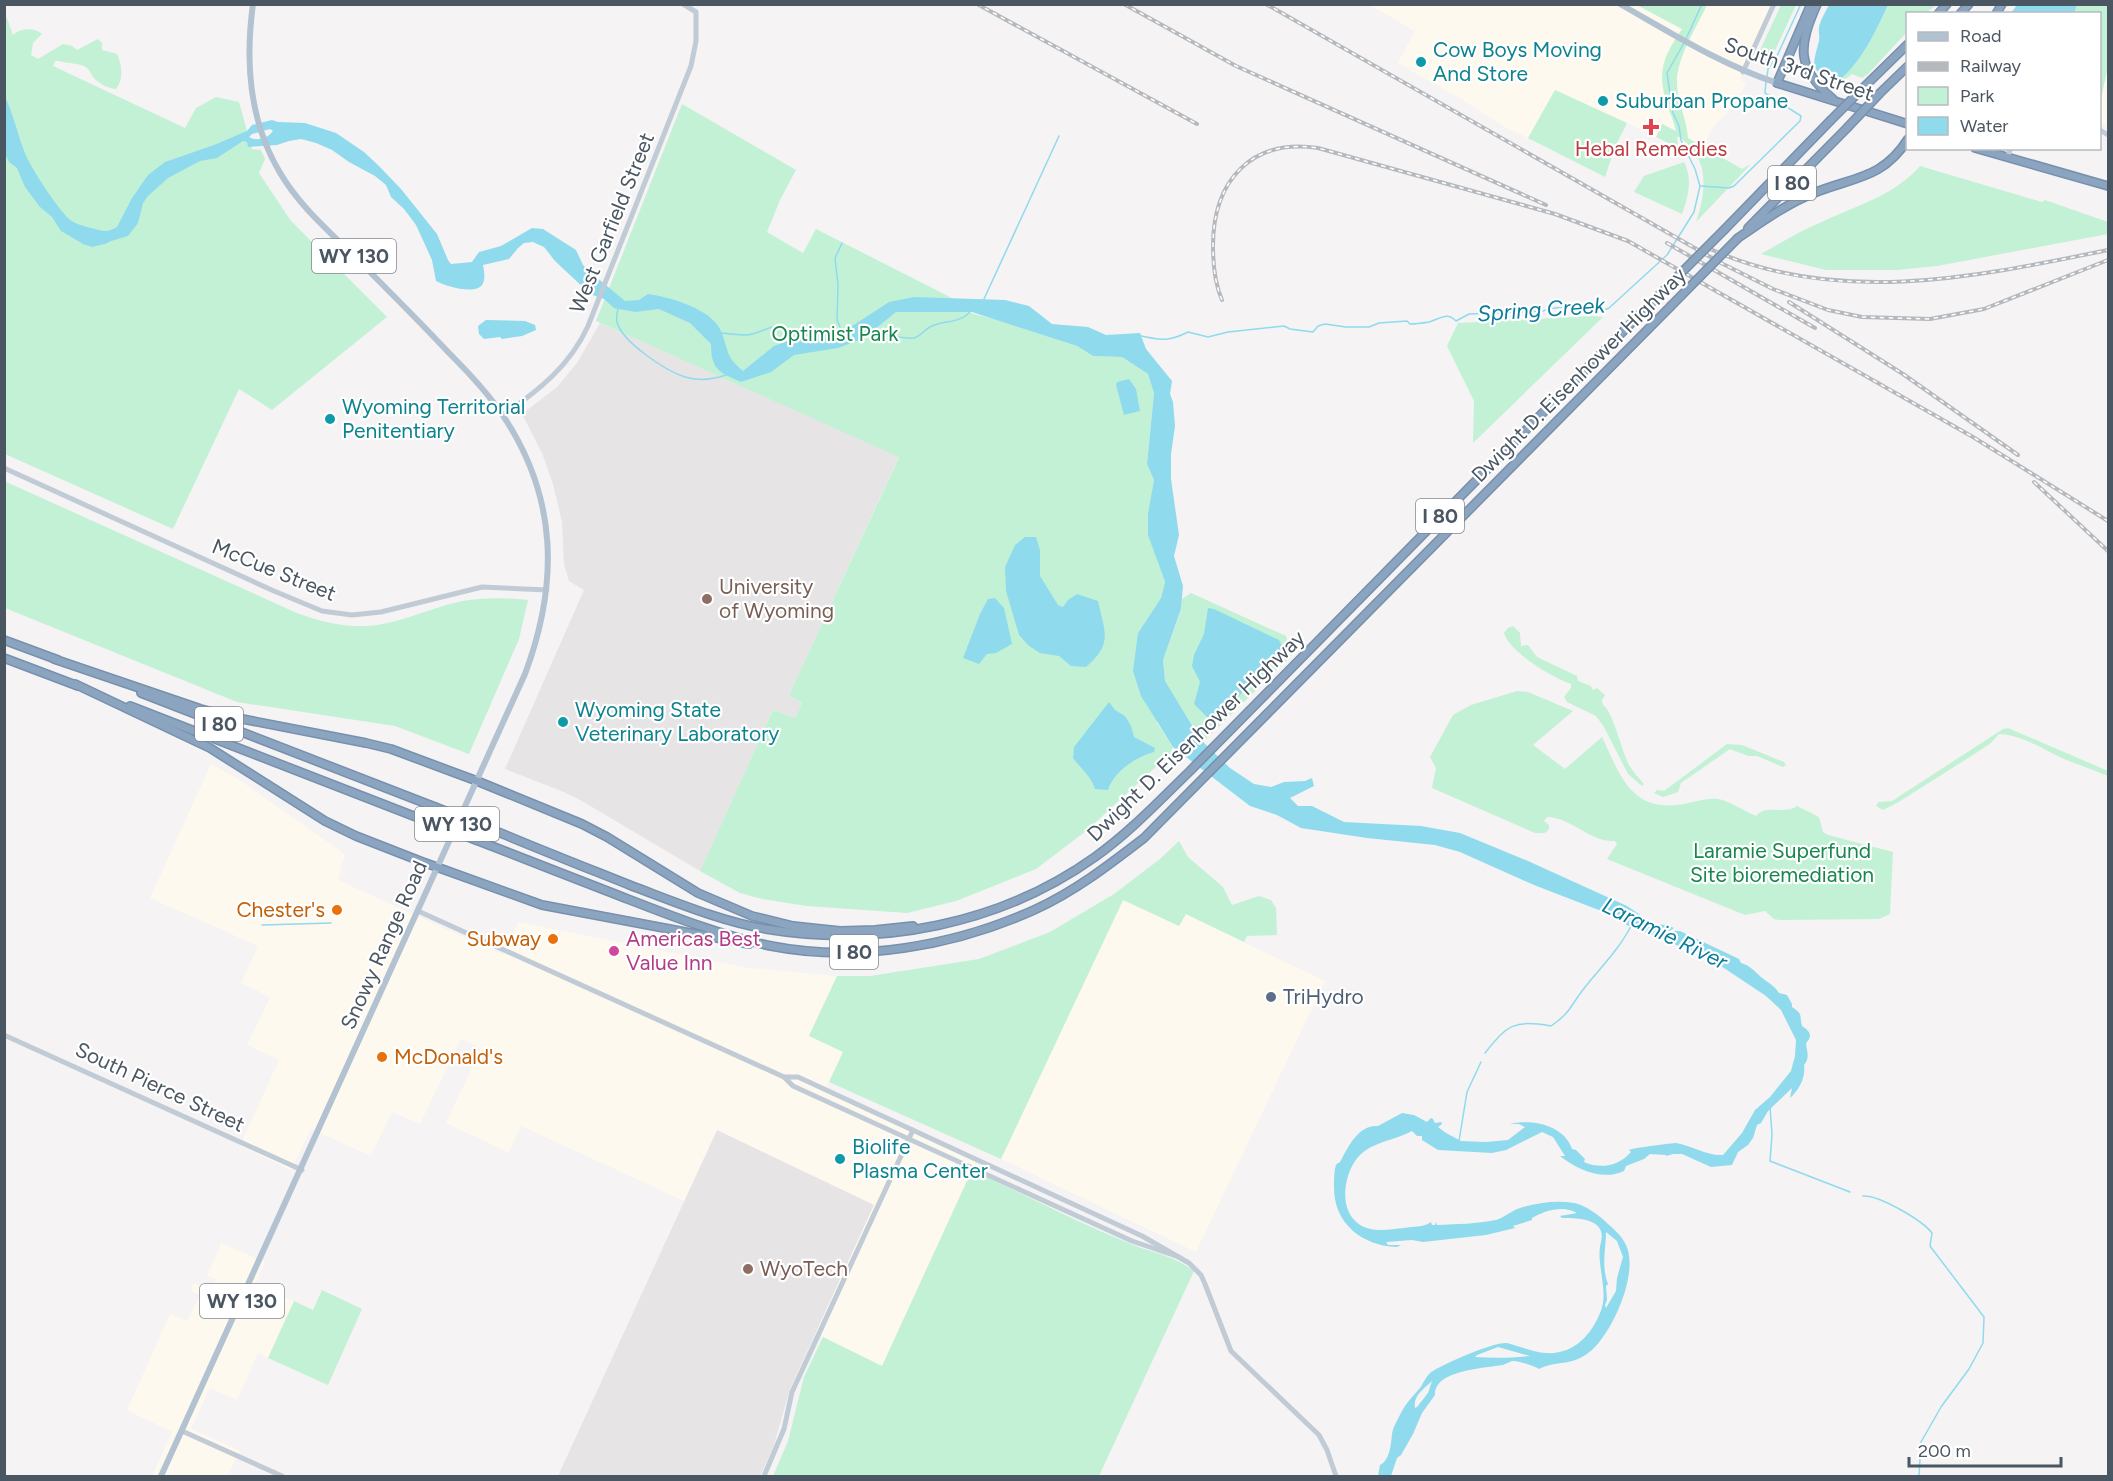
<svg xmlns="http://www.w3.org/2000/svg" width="2113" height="1481" font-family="Figtree,sans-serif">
	<rect width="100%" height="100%" fill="#f5f3f3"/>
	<g fill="#fdf9ef">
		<polygon points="1370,5 1637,5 1692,35 1707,5 1774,5 1740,79 1746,84 1732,108 1715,124 1703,147 1662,124 1656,137 1556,90 1528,138 1503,126 1461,99 1398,63 1415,31"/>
		<polygon points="2108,67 2108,127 2100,122 2100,102"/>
		<polygon points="211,764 238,779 345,854 338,880 503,955 518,922 750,968 837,976 809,1035 843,1052 826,1088 978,1157 882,1366 815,1334 873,1205 717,1131 684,1201 521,1126 509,1153 446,1123 481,1048 461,1039 420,1124 392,1112 371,1156 311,1129 291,1170 240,1146 279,1060 247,1045 270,997 241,983 258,946 150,898"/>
		<polygon points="1124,899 1179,926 1185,914 1325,981 1196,1252 1001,1159"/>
		<polygon points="221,1243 265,1262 256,1284 294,1301 268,1358 258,1353 237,1400 210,1388 191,1429 240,1451 228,1476 152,1476 172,1432 127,1410 170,1314 187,1321 200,1295 191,1291 194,1283 211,1291 216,1279 207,1276"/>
	</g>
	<g fill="#e6e4e5">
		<polygon points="600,323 899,456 789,695 802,703 795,718 773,710 700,871 582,801 564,792 505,769 584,590 569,581 564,564 562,522 553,484 542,453 522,414 557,387 577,363"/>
		<polygon points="717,1130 874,1205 790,1389 773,1448 760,1476 558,1476"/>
	</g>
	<g fill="#c3f1d5">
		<path d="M1637,5H1707C1697,26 1676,59 1677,83C1677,102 1687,119 1688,138L1742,169L1751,164L1696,222C1707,191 1710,155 1677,136L1678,148L1656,137L1662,124L1676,131C1674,122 1670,113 1667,104C1657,71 1663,57 1682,29Z"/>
		<polygon points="1781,5 1796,5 1772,57 1766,65 1755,61"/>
		<path d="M1888,5H1936L1926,13L1908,14L1907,32L1868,74L1862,78L1852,74L1838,85L1834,84C1861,64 1874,34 1888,5Z"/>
		<polygon points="2022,5 2108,5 2108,67 2100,102 2100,14 2016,14"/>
		<path d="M4,10L13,35C20,28 35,27 42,34L33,43L31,55L38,59L63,44L72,46L77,50L98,39L102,43V50L117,54C122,65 124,79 116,89C108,88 99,84 94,78C90,73 90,69 84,66C76,63 67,63 59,61H55L53,66L185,128L196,108L216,97L239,102L252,149L261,150L265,159L259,173L291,221L387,317L272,410L239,389L173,529L5,454Z"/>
		<polygon points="1555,90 1627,123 1615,147 1605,177 1528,138"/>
		<polygon points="682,104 796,170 780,200 767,232 803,253 816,229 948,296 967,309 966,312 1006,322 1077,346 1093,356 1122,357 1148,374 1154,393 1147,463 1154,480 1152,494 1157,560 1165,582 1161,598 1138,633 1157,723 1173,747 1171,753 1086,831 1036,869 956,901 907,913 807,906 762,899 740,893 700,871 773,710 795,718 802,703 789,695 899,457 596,321"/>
		<path d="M1684,162C1693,180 1688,197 1682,214L1634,192L1644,176Z"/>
		<path d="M1920,166L2042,202L2045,200L2108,222V234L1937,266L1897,270H1826L1761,254C1782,242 1802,230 1824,221C1858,205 1895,195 1920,166Z"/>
		<polygon points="1594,316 1603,317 1473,443 1474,401 1447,346 1458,323"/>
		<path d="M4,481L297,613C324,623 354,630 383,624C410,619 436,606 463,601C485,597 506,598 528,600L519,639L469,754L395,726L237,702L5,608Z"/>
		<polygon points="1191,593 1286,636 1291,656 1203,742 1165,682 1163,660 1181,610 1182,599"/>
		<path d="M1513,626L1520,633L1521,646L1528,645L1537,657L1577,676L1578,681L1591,686L1593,690L1597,688L1605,695L1602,700L1603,705C1612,709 1622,752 1629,765C1633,772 1639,778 1644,784L1642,786L1628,774L1604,727L1596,716L1567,702L1564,697L1571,688V684C1553,678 1509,652 1504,633L1508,628Z"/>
		<path d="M1517,691L1528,692L1573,711L1533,745L1565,769L1602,737C1619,772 1629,810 1677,805C1687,804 1709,797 1718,799C1730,801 1744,811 1756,816C1766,804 1784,815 1797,806L1819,817L1823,832L1828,835L1893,852L1890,914L1879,919L1779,920L1774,919L1765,911L1745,915L1607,859L1617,844L1615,841C1591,843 1571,817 1547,817L1544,821L1549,825V829L1545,833H1535L1432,788L1436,768L1430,757L1453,715L1471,705Z"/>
		<path d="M2008,728L2108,771V776C2094,770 2079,765 2064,759C2042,749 2023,735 1999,734L1991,743L1976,753L1897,803L1883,810L1876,806L1878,802L1892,801L2003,729Z"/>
		<polygon points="1727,744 1742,745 1784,762 1786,765 1783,767 1757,756 1748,756 1730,749 1681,783 1678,792 1663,797 1654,793 1657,790 1664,791"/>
		<polygon points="1179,841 1188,857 1223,887 1232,905 1259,896 1271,900 1276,908 1277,935 1247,936 1244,942 1186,914 1179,926 1123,900 1001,1159 829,1082 843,1052 809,1036 837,976 870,976 979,959 1050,932 1114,894 1160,859"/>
		<path d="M972,1170C1025,1195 1077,1222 1131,1244C1153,1253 1175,1256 1194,1271L1099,1476H773L788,1441L804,1377L823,1337L882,1366Z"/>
		<polygon points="322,1290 362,1309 328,1385 268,1358 294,1301 313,1310"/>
	</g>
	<g fill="#90daee" fill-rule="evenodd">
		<path d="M1829,5H1888C1874,34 1861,65 1834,84C1810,68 1812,67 1819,41C1820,36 1818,31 1819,27C1821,19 1826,11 1829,5Z"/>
		<polygon points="2017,5 2017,4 2077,5 2074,13 2011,13"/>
		<path d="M4,95C14,114 17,134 25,153C30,167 58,209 69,219C75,224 84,226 91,228C102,231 107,233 117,227L132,198L148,175L165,162L214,145L247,131L252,125L272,120L278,122L305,123L336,133L364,152L379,166L401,189L437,234L448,260L451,264L472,262L479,252L501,246L532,228L543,229L576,250L583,265L589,271L625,301L639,300L648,294C670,297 712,309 721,331C729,351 725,356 743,371L774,346L808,333L846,330L889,302L914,297L1005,300L1029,306L1052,324L1088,327L1106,335L1140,333L1146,349L1172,381L1170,394L1173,402L1175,426L1171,454V479L1179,535L1174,556L1183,586L1181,609L1163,660L1165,681L1201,740L1230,768L1254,784L1271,787L1284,782L1305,781L1312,778L1314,786L1290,798L1298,806H1312L1344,822L1421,826L1460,833L1528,861L1627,906L1654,924L1667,925L1674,928L1670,931H1680L1739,959L1741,963C1751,966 1754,971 1761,977C1768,983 1774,985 1779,993L1787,995L1792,1004V1007C1804,1015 1799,1015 1802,1026C1810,1031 1813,1036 1806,1043C1807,1052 1810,1058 1804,1065C1806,1077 1799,1090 1790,1098L1792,1088L1768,1111L1761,1123L1757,1125L1753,1138L1748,1145L1738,1152L1732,1165L1711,1167L1682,1154H1673L1666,1156V1155L1650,1154L1644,1159L1626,1166L1624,1171C1602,1181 1578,1170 1560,1156H1565L1553,1137L1542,1132L1506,1150L1492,1153L1438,1150L1422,1140V1136H1417L1412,1131C1394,1141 1373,1141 1358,1157C1342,1176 1337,1218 1367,1228C1378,1232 1393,1229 1404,1228C1414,1226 1422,1228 1431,1222L1432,1225H1435L1436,1222L1437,1225C1458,1224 1476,1224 1496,1220C1504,1218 1512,1210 1520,1208C1536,1203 1556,1200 1574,1203C1585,1205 1597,1214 1605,1221C1613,1229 1621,1234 1626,1245C1639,1272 1614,1329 1593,1349C1572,1368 1560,1359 1539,1369C1534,1366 1517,1360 1512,1361C1509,1362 1506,1364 1503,1365C1485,1368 1434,1370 1435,1395L1422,1413L1413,1434L1401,1455L1397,1458L1391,1476H1378L1380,1465C1390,1460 1391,1444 1392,1434C1393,1427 1398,1419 1401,1413C1406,1403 1413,1396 1420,1388C1423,1384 1425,1378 1430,1373C1440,1365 1495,1341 1507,1343C1519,1346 1532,1352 1546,1353C1572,1355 1591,1336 1600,1313C1610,1291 1595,1264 1601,1242C1607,1218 1577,1218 1562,1218L1560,1216L1577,1213C1564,1205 1545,1210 1532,1218V1220L1513,1226L1515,1228L1486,1235L1423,1242L1412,1240L1386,1242L1388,1245H1401L1397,1247C1363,1246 1334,1224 1334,1188C1334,1182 1334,1170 1336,1165C1337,1163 1339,1163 1340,1162C1347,1149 1358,1124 1378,1126L1402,1113L1414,1115L1427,1122L1431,1118L1433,1119L1435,1123L1441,1122L1442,1124L1438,1127L1446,1133L1461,1141L1486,1142L1508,1140L1525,1127L1519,1124H1510C1532,1119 1564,1125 1572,1149L1576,1150L1585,1159L1584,1162C1600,1169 1618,1167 1631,1152L1629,1150C1632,1148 1673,1143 1676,1143C1692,1146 1707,1156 1723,1155L1742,1133L1755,1110L1770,1097L1791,1071L1795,1056L1796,1040L1781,1010L1766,996L1718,964L1701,955L1622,923L1609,914L1534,885L1460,852L1435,845L1367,838L1301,828L1277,815L1250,806L1173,747L1141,696L1133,671L1138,633L1161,598L1165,582L1148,535V514L1154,480L1147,464L1154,393L1148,374L1122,357L1093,356L1077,346L972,312H896L864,338L838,348L794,355L771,372L741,382C719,372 711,370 711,344L690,323L659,309L635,312L614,308L604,299L587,293L586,290L555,261L544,247L533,242L524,243L518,248L509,259L483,265C484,271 486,279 482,285C475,295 445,286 436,281L432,260L416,225L404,209L391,197L386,185L375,176L349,162L332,150L316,143L301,139L289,141L277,145L248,147L247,142L243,141L217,158L200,161L168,178L148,196L143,203L138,223L128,236L111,241L105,244L92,247L83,244L61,231L52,217L40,207L25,187L17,168L9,162L5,154ZM270,129L273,131C268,138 257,142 249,137L252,134ZM1606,1232L1617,1241L1623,1257L1617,1278L1616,1291L1606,1308L1605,1305L1607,1300L1606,1286L1608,1284C1601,1266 1606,1249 1606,1232ZM1498,1347L1530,1356C1511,1358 1494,1358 1475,1357L1477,1355ZM1432,1381L1428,1393L1417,1407L1415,1408C1413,1395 1424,1389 1432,1381Z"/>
		<polygon points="486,320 525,321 535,325 536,330 522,336 502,339 500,337 484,339 479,334 478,326"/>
		<polygon points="1129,379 1136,389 1140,411 1124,415 1116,385 1117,382"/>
		<path d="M1025,537H1036L1040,550V576L1058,605L1063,607L1068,600L1077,594L1098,601C1105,633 1113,644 1086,667L1071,666L1059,656L1040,653L1029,646L1019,635L1006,591L1005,567L1015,545Z"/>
		<polygon points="995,598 1004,608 1012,644 996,653 987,654 979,664 963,658 980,614 988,599"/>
		<polygon points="1208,608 1214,609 1279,640 1283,648 1267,668 1215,720 1210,720 1194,704 1200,682 1192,666 1194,655 1204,634"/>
		<path d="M1109,702L1115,710L1125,716L1131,726L1134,737L1155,748L1154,752C1136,757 1114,771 1108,790L1095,789C1091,776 1081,769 1073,758L1074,747Z"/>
	</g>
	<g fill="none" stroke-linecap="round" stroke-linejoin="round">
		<g stroke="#90daee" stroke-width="1.5">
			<polyline points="1686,39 1702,4"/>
			<polyline points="1767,76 1768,69 1777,56 1801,4"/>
			<polyline points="1701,186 1729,188 1734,186 1800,121 1801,116 1765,93 1766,81"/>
			<polyline points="842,243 835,258 838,285 837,320 842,332"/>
			<polyline points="984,299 1059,136"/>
			<path d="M618,309C617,313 616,318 617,322C622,342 666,371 685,377C698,381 714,379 726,375"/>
			<path d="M872,330C885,333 901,340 914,338C921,336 924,330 930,327C943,320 959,324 970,312"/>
			<path d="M722,333C730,334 739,335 747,335C770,332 775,315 795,339"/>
			<path d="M1141,336C1162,340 1168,342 1188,332L1208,337L1228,332L1284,326L1290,329L1313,332L1318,326L1325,324L1346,327H1369L1379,323L1407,321L1410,324C1416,324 1423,323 1429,322C1440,319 1447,311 1456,321L1469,314L1543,311C1555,305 1568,309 1581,305L1585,311H1602L1609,308L1667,255L1694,212L1700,186L1695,169L1681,140L1679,126L1673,113L1667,73L1684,43"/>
			<polyline points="262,925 331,923"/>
			<path d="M1485,1053C1508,1024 1514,1020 1551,1026C1570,1013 1570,1007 1582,991C1599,969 1619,950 1631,926"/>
			<polyline points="1770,1107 1772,1134 1770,1161 1850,1192"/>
			<polyline points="1459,1141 1467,1092 1481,1062"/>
			<path d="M1863,1196C1879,1195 1922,1220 1932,1233L1930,1246L1984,1317L1983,1343L1969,1369L1941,1407L1921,1442L1919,1476"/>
		</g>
		<g stroke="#7690ad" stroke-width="10">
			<g id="highway">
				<path d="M1817,4C1798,47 1796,68 1833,99"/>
				<polyline points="1938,14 1947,4"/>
				<polyline points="1960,14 1969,4"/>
				<polyline points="1996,14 2002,4"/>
				<polyline points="1777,83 1908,124"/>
				<polyline points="1777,83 1811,4"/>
				<polyline points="1863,88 1908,44"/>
				<polyline points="1880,93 1908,66"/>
				<polyline points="1975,148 2108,186"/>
				<polyline points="1748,228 1847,128"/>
				<polyline points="1724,230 1830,121"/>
				<path d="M1738,238C1762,222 1786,204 1814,193C1853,177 1883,179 1908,139"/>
				<polyline points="4,640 58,660"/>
				<polyline points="4,658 78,686"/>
				<polyline points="54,659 201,709 232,717 366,743 391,749 477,781 582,824 607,837 698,893 752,916 793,926 840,931 875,930 913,926"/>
				<polyline points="75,684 210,748 325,821 356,836 420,861 542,905 749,944"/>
				<polyline points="141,693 435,807"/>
				<polyline points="130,706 429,822"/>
				<path d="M484,826C533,847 582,866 632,886C675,902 720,921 766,929C880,948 1001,924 1095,857C1130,832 1159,801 1190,771L1657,297"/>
				<path d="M476,840C524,859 572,877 620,896C669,915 719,935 771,946C858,963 954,946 1034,910C1074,892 1109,865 1144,838L1670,307"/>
			</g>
		</g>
		<g stroke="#c1cbd6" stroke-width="5">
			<polyline points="1743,72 1774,4"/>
			<polyline points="2100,130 2108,135"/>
			<polyline points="2007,157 2011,148"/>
			<path d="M503,415C538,391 570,366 588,326L691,66L696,41V12L683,4"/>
			<polyline points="4,468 274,591 322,611 352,615 381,612 482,587 547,590"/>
			<polyline points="418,911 784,1077 793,1086 1132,1241 1179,1257"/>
			<polyline points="4,1035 302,1170"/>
			<polyline points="784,1077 798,1077 1142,1236 1189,1263 1201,1275 1205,1284 1231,1351 1319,1435 1327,1450 1336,1476"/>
			<polyline points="182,1431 282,1476"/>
			<polyline points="764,1476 784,1429 792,1392 913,1130"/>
		</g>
		<g stroke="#b3c2d1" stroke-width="6">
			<path d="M1620,4C1673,34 1720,64 1777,83"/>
			<path d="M161,1476L525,674C559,583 558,497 502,414C487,392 468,372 449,353C419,321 388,290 357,259C329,231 299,206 279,171C249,120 245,62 253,4"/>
		</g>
		<use href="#highway" stroke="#8ba5c1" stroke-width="7"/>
		<g stroke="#b5b8bd" stroke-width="4">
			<g id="rail">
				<polyline points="977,4 1197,124"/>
				<polyline points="1124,4 1236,66 1546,205"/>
				<polyline points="1266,4 1721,263 1773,289 1828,310 1862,317 1930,319 1984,309 2108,260"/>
				<polyline points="1667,243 1815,328"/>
				<path d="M1708,248C1836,307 1976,277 2108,250"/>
				<path d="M1222,300C1215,284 1213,264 1213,246C1213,181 1251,138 1318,148L1555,214L1628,241L1973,437L2108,521"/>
				<polyline points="1789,302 1903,374 2018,455"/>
				<polyline points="2034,482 2108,551"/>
			</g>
		</g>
		<use href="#rail" stroke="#fff" stroke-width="1.5" stroke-dasharray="4.5" stroke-linecap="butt"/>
		<g stroke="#7690ad" stroke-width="10" stroke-linecap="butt">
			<g id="highway-bridge">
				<polyline points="1830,121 1863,88"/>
				<polyline points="1847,128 1880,93"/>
				<polyline points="1657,297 1724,230"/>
				<polyline points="1670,307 1738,238"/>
				<polyline points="435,807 484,826"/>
				<polyline points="429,822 476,840"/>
			</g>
		</g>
		<use href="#highway-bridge" stroke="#8ba5c1" stroke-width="7"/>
	</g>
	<g fill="#0f9aa8" stroke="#fff" stroke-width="2">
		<circle cx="1421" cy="62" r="6"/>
		<circle cx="1603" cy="101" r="6"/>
		<circle cx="330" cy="419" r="6"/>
		<circle cx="563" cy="722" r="6"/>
		<circle cx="840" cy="1159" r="6"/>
	</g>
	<path fill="#e0444e" stroke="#fff" stroke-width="2" d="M1648 118h6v6h6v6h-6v6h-6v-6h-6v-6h6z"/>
	<g fill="#8d6e63" stroke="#fff" stroke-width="2">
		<circle cx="707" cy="599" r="6"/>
		<circle cx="748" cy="1269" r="6"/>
	</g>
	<g fill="#e8710a" stroke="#fff" stroke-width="2">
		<circle cx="337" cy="910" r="6"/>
		<circle cx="553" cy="939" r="6"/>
		<circle cx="382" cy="1057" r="6"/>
	</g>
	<circle fill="#d1479c" stroke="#fff" stroke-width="2" cx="614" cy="951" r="6"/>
	<circle fill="#5c6f8a" stroke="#fff" stroke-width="2" cx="1271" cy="997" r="6"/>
	<g text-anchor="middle" stroke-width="4.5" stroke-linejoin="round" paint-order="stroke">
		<g fill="#fff" stroke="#808990" stroke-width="1.5">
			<rect x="1768" y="166" width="48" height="34" rx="4.5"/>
			<rect x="312" y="239" width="84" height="34" rx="4.5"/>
			<rect x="1416" y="499" width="48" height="34" rx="4.5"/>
			<rect x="195" y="707" width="48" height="34" rx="4.5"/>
			<rect x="415" y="807" width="84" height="34" rx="4.5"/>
			<rect x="830" y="935" width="48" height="34" rx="4.5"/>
			<rect x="200" y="1284" width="84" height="34" rx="4.5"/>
		</g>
		<g font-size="20" font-weight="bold" fill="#4a5661">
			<text x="1792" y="190">I 80</text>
			<text x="354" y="263">WY 130</text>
			<text x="1440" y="523">I 80</text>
			<text x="219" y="731">I 80</text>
			<text x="457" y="831">WY 130</text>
			<text x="854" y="959">I 80</text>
			<text x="242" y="1308">WY 130</text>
		</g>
		<g font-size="21" fill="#0d838f" stroke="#fff" text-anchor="start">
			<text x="1433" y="57">Cow Boys Moving<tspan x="1433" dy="24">And Store</tspan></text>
			<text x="1615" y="108">Suburban Propane</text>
			<text x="342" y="414">Wyoming Territorial<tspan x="342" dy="24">Penitentiary</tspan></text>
			<text x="575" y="717">Wyoming State<tspan x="575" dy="24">Veterinary Laboratory</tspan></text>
			<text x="852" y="1154">Biolife<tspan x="852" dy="24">Plasma Center</tspan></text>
		</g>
		<g font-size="21" fill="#4a5661" stroke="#fff">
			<text transform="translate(1799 69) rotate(19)" y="7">South 3rd Street</text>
			<text transform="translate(612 223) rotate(-68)" y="7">West Garfield Street</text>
			<text transform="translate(1579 375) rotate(-45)" y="7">Dwight D. Eisenhower Highway</text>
			<text transform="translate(274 570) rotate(22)" y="7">McCue Street</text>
			<text transform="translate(1196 736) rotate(-44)" y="7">Dwight D. Eisenhower Highway</text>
			<text transform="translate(384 945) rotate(-66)" y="7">Snowy Range Road</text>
			<text transform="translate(160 1087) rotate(25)" y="7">South Pierce Street</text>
		</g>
		<g font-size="21" fill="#be3a42" stroke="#fff">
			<text x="1651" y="156">Hebal Remedies</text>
		</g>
		<g font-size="21" fill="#17864f" stroke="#fff">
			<text x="835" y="341">Optimist Park</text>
			<text x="1782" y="858">Laramie Superfund<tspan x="1782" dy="24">Site bioremediation</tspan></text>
		</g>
		<g font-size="21" fill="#785e54" stroke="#fff" text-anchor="start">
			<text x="719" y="594">University<tspan x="719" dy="24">of Wyoming</tspan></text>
			<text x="760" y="1276">WyoTech</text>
		</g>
		<g font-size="21" fill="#c56008" stroke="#fff" text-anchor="end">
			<text x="325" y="917">Chester's</text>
			<text x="541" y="946">Subway</text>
			<text x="394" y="1064" text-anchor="start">McDonald's</text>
		</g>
		<g font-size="21" fill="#b23c85" stroke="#fff" text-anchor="start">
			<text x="626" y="946">Americas Best<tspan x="626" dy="24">Value Inn</tspan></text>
		</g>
		<g font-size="21" fill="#4e5e75" stroke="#fff" text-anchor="start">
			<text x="1283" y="1004">TriHydro</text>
		</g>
		<g font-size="22" font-style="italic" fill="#0c7c9b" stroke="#fff">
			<text transform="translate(1541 309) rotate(-4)" y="8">Spring Creek</text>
			<text transform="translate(1665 933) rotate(26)" y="8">Laramie River</text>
		</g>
	</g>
	<rect width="2113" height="1481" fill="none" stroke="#4a5661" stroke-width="12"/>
	<rect x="1906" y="12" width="195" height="138" fill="#ffffff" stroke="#b7bbc0" stroke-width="1.5"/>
	<rect x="1918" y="32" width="30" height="9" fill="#b3c2d1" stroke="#b7bbc0" stroke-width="1.5"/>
	<text x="1960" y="42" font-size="18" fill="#4a5661">Road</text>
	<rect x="1918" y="62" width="30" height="9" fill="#b5b8bd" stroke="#b7bbc0" stroke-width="1.5"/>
	<text x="1960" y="72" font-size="18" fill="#4a5661">Railway</text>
	<rect x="1918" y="87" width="30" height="18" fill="#c3f1d5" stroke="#b7bbc0" stroke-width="1.5"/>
	<text x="1960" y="102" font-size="18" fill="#4a5661">Park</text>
	<rect x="1918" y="117" width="30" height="18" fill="#90daee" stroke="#b7bbc0" stroke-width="1.5"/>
	<text x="1960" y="132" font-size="18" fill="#4a5661">Water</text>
	<path d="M1909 1457v9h152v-9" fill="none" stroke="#4a5661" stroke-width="3"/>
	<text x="1918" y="1457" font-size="18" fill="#4a5661" stroke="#ffffff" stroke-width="4.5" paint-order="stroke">200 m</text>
</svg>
